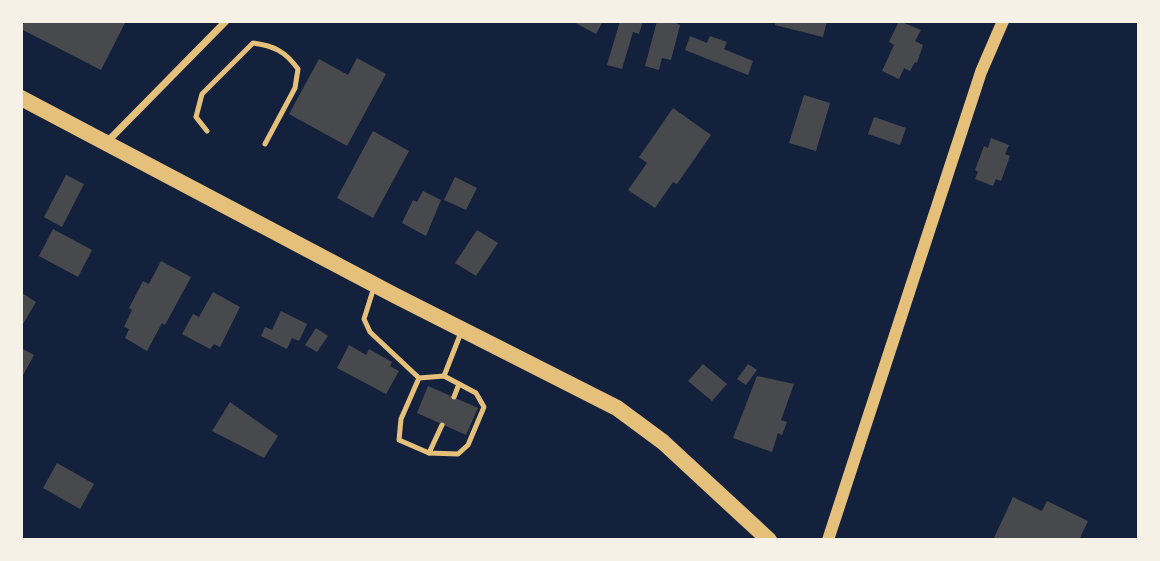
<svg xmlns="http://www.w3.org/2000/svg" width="1160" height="561" font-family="Raleway,sans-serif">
	<rect width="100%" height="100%" fill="#14213d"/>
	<g fill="#48494c">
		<polygon points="21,21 126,21 101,70 21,29"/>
		<polygon points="572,21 603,21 596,34"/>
		<polygon points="620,21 643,21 639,34 633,32 622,69 607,65"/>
		<polygon points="657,21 672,21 680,25 671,60 662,58 659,70 645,66"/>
		<polygon points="776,21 827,21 823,37 775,25"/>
		<polygon points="899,21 921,30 915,41 923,45 917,63 915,62 910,71 904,68 899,79 882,71 894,45 889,42"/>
		<polygon points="690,36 707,43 710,36 727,42 724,49 753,61 748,75 685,50"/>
		<polygon points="357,58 386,74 347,146 289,114 319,59 348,75"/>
		<polygon points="804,95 830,103 816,151 789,143"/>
		<polygon points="673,108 711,135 677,184 673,182 655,208 628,190 647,163 639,157"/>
		<polygon points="874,117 906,128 900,145 868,134"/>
		<polygon points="373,131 409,151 373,218 337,198"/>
		<polygon points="991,138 1009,145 1005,154 1010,156 1001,181 996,179 993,186 975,179 978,172 975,170 984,146 988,148"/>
		<polygon points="66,175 84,184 62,227 44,217"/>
		<polygon points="455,177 477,188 466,210 444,200"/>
		<polygon points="423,191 441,200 426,236 402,223 413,200 417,202"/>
		<polygon points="53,229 92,250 78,277 39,256"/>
		<polygon points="477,230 498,243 476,276 455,263"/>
		<polygon points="161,261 191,277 165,325 162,323 147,351 125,338 129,329 124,327 132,310 129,308 143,281 149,284"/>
		<polygon points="213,292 240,307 220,347 214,344 210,349 182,334 193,314 199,317"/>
		<polygon points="22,293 36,302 23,324 21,323"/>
		<polygon points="281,311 307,324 299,341 292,338 287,349 261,336 265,327 272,330"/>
		<polygon points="316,328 328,336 317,352 305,345"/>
		<polygon points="349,345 366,355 369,349 392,362 390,366 399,371 386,394 337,368"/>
		<polygon points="21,348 34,355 21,379"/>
		<polygon points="703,364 727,384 712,401 688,381"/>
		<polygon points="748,364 757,370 746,385 737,379"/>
		<polygon points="757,376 794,384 781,420 787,422 782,435 778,433 772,452 733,438"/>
		<polygon points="428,386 478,408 466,435 417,413"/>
		<polygon points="230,402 278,436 264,458 212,431"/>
		<polygon points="57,463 94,484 80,509 43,488"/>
		<polygon points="1013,497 1042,511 1047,501 1088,521 1079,540 993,540"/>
	</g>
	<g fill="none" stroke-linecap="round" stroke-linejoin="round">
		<g stroke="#e5c07b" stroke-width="5">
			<path d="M207,131L196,117L202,94L253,43C274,46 285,51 298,69L295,88L265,144"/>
			<polyline points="374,287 364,319 370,332 419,378"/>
			<polygon points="444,376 476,393 484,407 468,445 458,454 429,453 399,440 401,419 419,378"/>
			<polyline points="444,376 462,330"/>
			<polyline points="454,397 459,384"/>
			<polyline points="429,453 442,425"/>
		</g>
		<polyline stroke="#e5c07b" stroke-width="7" points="107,142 226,21"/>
		<polyline stroke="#e5c07b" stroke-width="12" points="828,540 981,72 1003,21"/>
		<polyline stroke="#e5c07b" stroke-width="16" points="21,98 394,295 617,408 663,442 769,540"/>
	</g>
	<rect width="1160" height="561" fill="none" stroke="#f6f1e7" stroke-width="46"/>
</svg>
